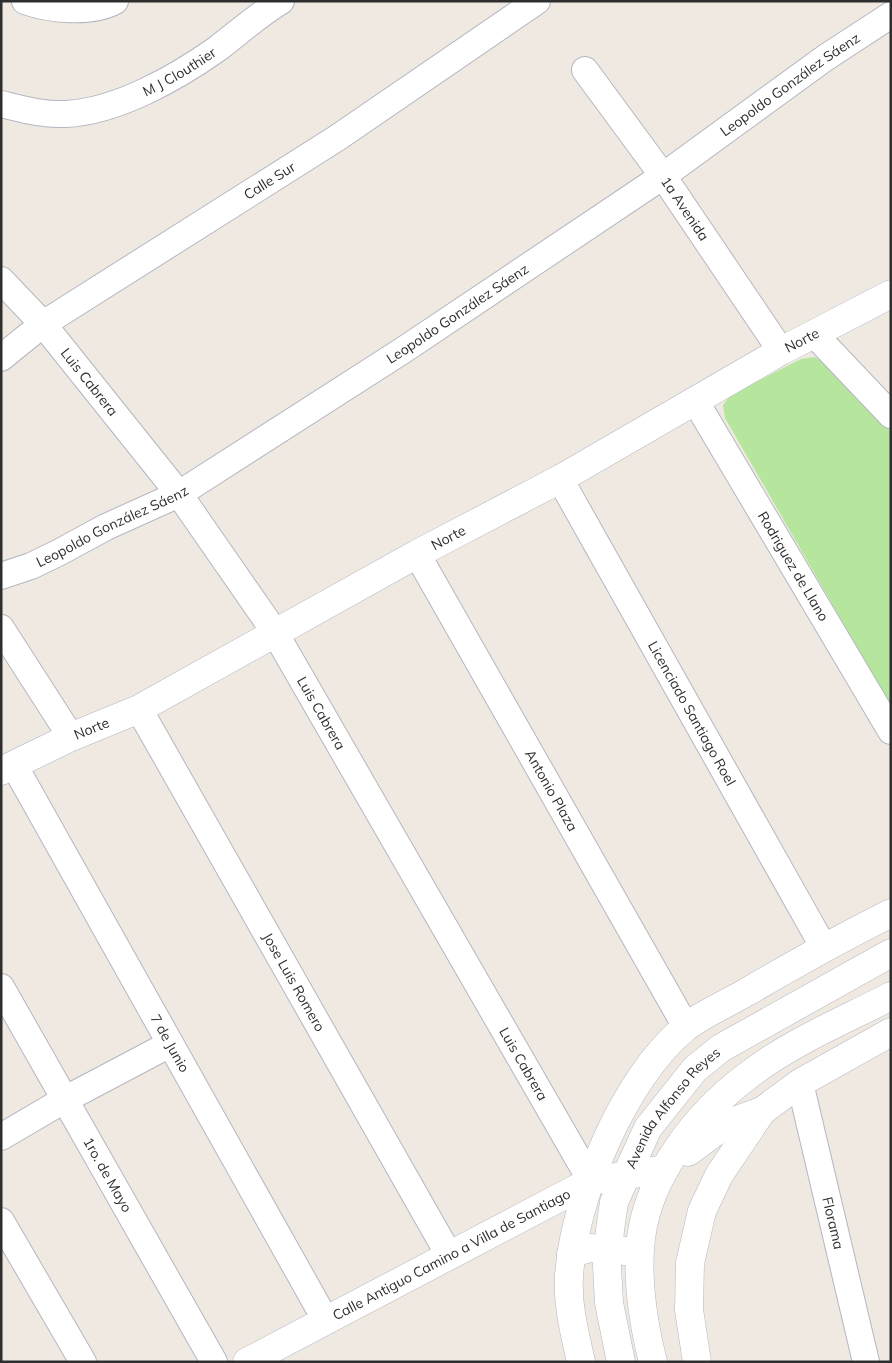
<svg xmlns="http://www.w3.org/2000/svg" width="892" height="1363" font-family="Mulish,sans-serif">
	<rect width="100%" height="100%" fill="#efe9e1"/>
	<polygon fill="#b6e59e" points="815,357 826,364 891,432 891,706 725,418 723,405 731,395 801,359"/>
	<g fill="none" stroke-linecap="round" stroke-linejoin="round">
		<g stroke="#b4b7c1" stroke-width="28">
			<g id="minor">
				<path d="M25,1C49,10 92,14 115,1"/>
				<path id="s1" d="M585,70L663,176L781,351"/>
				<path id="s2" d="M1,104C22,109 43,115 65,114C116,112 176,78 217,49C238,33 258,15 281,1"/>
				<path id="s3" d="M1,280L43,324L179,494L274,631L591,1181"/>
				<polyline points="814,334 891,415"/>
				<path id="s4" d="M1,358L43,324L337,138L537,1"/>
				<path id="s5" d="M696,402L891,731"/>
				<path id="s6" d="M560,479L824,948"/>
				<path id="s7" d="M417,554L686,1027"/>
				<path id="s8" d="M1,576L31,566L58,553L106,527L179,494L402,351L663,176L825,58L891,15"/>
				<polyline points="1,628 71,737"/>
				<path id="s9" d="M139,709L449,1255"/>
				<path id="s10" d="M14,765L326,1321"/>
				<path id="s11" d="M1,987L214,1362"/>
				<path id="s12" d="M800,1083L866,1362"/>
				<polyline points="1,1137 64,1100 170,1044"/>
				<polyline points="1,1221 83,1362"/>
			</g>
		</g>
		<g stroke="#b4b7c1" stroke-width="29">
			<g id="tertiary">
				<path id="s13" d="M1,771L71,737L139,709L417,554L560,479L781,351L891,294"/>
				<path id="s14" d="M247,1362L591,1181L665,1169"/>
				<path d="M581,1362C575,1334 567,1305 569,1276C574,1198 624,1077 686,1027C703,1014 726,1004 745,993C793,965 841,938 891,913"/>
				<polyline points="697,1362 689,1310 690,1263 702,1211 719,1175 762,1111 800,1083 891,1032"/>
			</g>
		</g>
		<g stroke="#b4b7c1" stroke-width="29">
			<g id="secondary">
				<polyline points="688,1152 726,1124 762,1111"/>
				<polyline points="571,1254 589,1248 626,1251"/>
				<path id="s15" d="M621,1362L609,1303L607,1266L610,1230L614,1202L648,1128L695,1069L721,1048L891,953"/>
				<path d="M653,1362C643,1322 636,1280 641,1238C649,1175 696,1115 746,1077C789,1043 843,1021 891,996"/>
			</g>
		</g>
		<use href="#minor" stroke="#fff" stroke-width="26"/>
		<use href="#tertiary" stroke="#fff" stroke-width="28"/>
		<use href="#secondary" stroke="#fff" stroke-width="28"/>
	</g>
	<g text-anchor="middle" stroke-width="4" stroke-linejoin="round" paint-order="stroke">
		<g font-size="14" fill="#2e2e2e" stroke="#fff">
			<text dy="5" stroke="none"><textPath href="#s2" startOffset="188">M J Clouthier</textPath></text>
			<text dy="5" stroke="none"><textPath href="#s8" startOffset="932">Leopoldo González Sáenz</textPath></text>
			<text dy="5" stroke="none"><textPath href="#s4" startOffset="322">Calle Sur</textPath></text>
			<text dy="5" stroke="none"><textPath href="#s1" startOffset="171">1a Avenida</textPath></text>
			<text dy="5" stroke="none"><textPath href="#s8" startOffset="528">Leopoldo González Sáenz</textPath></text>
			<text dy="5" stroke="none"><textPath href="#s13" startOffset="910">Norte</textPath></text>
			<text dy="5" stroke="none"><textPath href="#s3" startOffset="135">Luis Cabrera</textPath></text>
			<text dy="5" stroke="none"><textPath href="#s8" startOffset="122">Leopoldo González Sáenz</textPath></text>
			<text dy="5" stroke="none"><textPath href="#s13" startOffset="505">Norte</textPath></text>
			<text dy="5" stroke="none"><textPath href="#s5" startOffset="191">Rodriguez de Llano</textPath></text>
			<text dy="5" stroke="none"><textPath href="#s3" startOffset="540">Luis Cabrera</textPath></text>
			<text dy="5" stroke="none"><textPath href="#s6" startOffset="269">Licenciado Santiago Roel</textPath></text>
			<text dy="5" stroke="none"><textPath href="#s13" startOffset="100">Norte</textPath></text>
			<text dy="5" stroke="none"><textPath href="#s7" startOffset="272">Antonio Plaza</textPath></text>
			<text dy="5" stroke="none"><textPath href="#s9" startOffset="314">Jose Luis Romero</textPath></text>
			<text dy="5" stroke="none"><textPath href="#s10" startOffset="319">7 de Junio</textPath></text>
			<text dy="5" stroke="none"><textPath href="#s3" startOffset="945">Luis Cabrera</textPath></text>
			<text dy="5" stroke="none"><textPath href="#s15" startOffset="274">Avenida Alfonso Reyes</textPath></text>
			<text dy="5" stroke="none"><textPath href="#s11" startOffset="216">1ro. de Mayo</textPath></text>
			<text dy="5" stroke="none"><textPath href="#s12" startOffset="144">Florama</textPath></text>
			<text dy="5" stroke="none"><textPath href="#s14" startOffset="231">Calle Antiguo Camino a Villa de Santiago</textPath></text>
		</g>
	</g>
	<rect width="892" height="1363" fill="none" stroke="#2e2e2e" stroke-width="5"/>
</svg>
